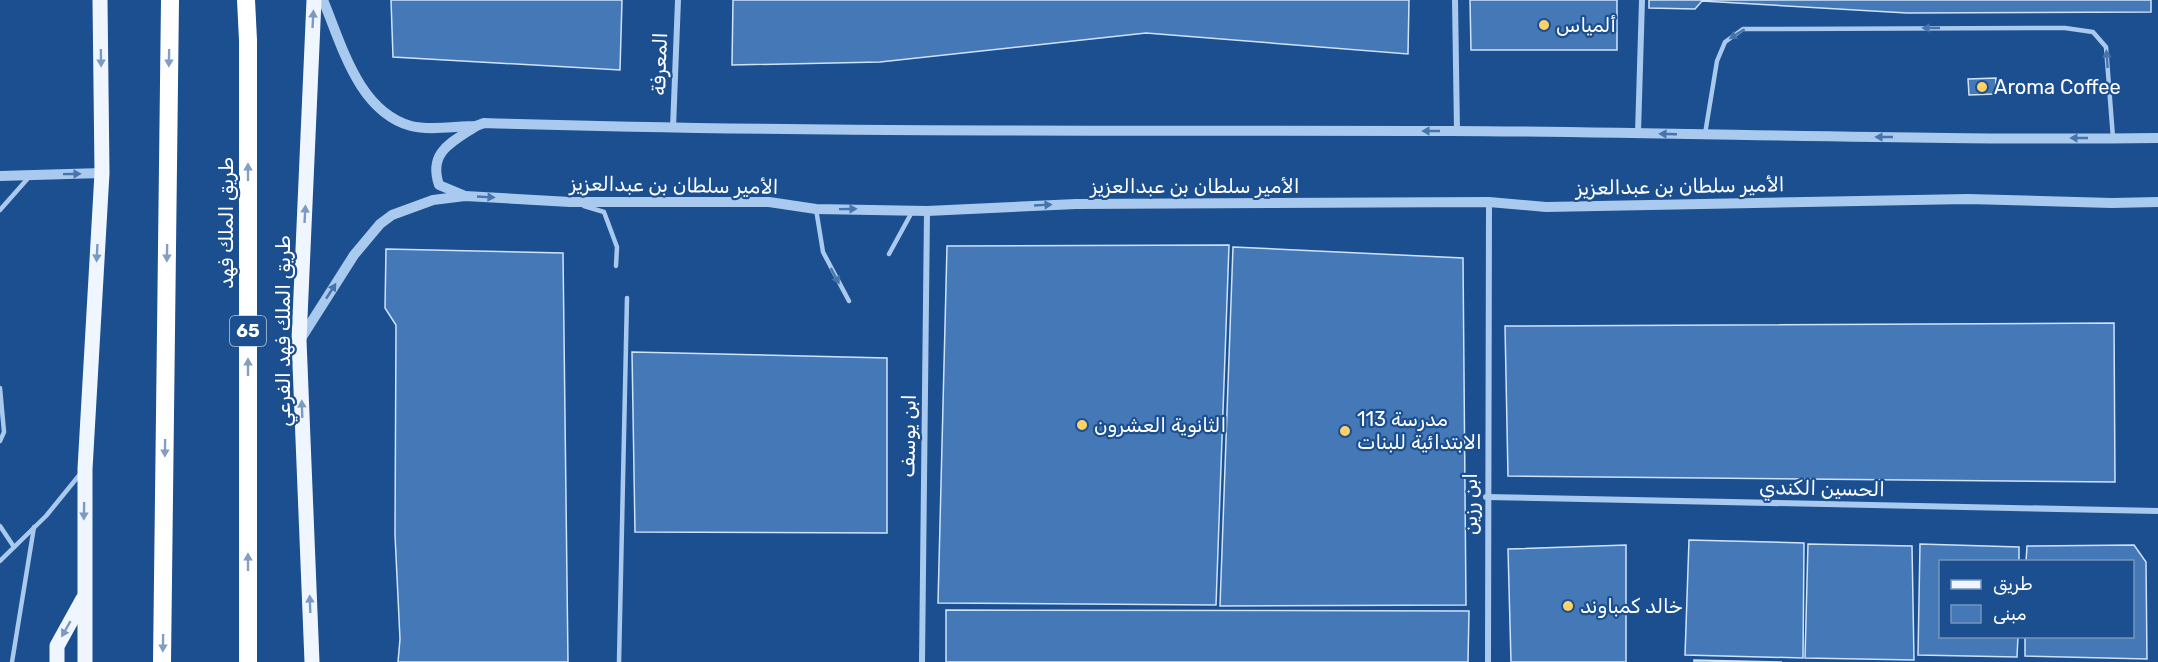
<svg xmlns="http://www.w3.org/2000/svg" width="2158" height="662" font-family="Rubik,'Noto Naskh Arabic',sans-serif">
	<rect width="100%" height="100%" fill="#1b4f8f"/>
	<g fill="#4478b7" stroke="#cfe3fa" stroke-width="1.5">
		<polygon points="391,0 622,0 620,70 393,57"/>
		<polygon points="733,0 1409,0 1408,54 1146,33 880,62 732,65"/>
		<polygon points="1470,0 1617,0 1617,50 1471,50"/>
		<polygon points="1649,0 2151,0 2151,12 1907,13 1702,1 1695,9 1649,8"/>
		<polygon points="1996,78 1995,94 1969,95 1968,79"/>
		<polygon points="1229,245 1216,605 938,603 947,246"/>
		<polygon points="1233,247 1463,258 1466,605 1220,606"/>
		<polygon points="386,249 563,253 568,662 398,662 400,639 395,535 396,325 385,308"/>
		<polygon points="2114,323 2115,482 1508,476 1505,326"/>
		<polygon points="632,352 887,358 887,533 635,532"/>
		<polygon points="1689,540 1804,543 1803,658 1685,655"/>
		<polygon points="1808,544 1912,546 1914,660 1805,658"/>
		<polygon points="1920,544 2019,547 2019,562 1940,562 1940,636 2018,636 2017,657 1918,655"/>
		<polygon points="1626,545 1626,662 1511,662 1508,549"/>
		<polygon points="2134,545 2146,562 2147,659 2025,656 2025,636 2132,636 2132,562 2026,562 2027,546"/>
		<polygon points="946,610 1469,611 1468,662 946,662"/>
		<polygon points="1694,660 1782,662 1694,662"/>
	</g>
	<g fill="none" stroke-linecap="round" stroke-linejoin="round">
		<g stroke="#a9c9ee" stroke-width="4.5">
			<polyline points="1705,134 1717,61 1725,42 1743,29 2065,28 2093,32 2106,47 2113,138"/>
			<polyline points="584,206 604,212 617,247 616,266"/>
			<polyline points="816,209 823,252 849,301"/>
			<polyline points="0,210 30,176"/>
			<polyline points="889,254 912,212"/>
			<polyline points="0,388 4,432 0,441"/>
			<polyline points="0,526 14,547"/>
			<polyline points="0,561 46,516 81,473"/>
			<polyline points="12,662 34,527"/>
			<polyline points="619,662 627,298"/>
		</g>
		<g stroke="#a9c9ee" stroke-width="6">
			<polyline points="1455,0 1457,131"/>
			<polyline points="673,128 678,0"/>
			<polyline points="1638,133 1642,0"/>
			<polyline points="1486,497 2158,511"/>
			<polyline points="922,662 927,211"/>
			<polyline points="1488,662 1489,202"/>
		</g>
		<g stroke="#a9c9ee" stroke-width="10">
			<path d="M323,0C342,45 358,111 411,126C430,131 456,126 476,126L484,123C806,133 1129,130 1451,131C1687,132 1922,141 2158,138"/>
			<polyline points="0,176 102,173"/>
			<path d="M463,195L439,185C428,152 451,143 476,126"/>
			<polyline points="300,340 354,255 380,224 392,215 433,200 465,196 570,202 769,202 816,209 927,211 1076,204 1489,202 1546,207 1968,199 2112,203 2158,202"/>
		</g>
		<g stroke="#f0f6ff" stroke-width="15">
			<polyline points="57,662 57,646 83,599"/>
			<polyline points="85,662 85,469 102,173 100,0"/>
			<polyline points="312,662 299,340 314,0"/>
		</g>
		<g stroke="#fff" stroke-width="18">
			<polyline points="246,0 248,40 248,662"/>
			<polyline points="162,662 170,0"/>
		</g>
	</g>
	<defs><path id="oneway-solid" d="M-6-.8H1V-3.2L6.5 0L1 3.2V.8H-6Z" transform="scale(1.5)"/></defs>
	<g fill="#7b9ac1">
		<use href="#oneway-solid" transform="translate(313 19) rotate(-87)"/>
		<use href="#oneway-solid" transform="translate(101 58) rotate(89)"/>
		<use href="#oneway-solid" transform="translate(305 214) rotate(-87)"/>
		<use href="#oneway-solid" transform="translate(97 253) rotate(93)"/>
		<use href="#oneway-solid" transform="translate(302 409) rotate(-92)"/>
		<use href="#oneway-solid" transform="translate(84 511) rotate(91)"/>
		<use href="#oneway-solid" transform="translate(310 604) rotate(-92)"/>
		<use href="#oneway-solid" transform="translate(66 629) rotate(120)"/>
	</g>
	<g fill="#4674ac">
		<use href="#oneway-solid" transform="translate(1931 28) rotate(180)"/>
		<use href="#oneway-solid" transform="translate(1737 34) rotate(148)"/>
		<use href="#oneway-solid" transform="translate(2107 59) rotate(-94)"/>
		<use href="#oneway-solid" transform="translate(1431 131) rotate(-180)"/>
		<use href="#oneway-solid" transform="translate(1668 134) rotate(-178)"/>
		<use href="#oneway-solid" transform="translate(1884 137) rotate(-180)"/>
		<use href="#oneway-solid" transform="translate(2079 138) rotate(-180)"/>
		<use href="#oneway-solid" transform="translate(72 174) rotate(-1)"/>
		<use href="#oneway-solid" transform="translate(486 197) rotate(3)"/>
		<use href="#oneway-solid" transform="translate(1043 205) rotate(-3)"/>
		<use href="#oneway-solid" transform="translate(848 209) rotate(-1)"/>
		<use href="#oneway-solid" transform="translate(835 276) rotate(62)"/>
		<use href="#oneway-solid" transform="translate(331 291) rotate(-57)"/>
	</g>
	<g fill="#829ec1">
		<use href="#oneway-solid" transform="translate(169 58) rotate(91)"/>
		<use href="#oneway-solid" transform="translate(248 172) rotate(-90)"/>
		<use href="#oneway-solid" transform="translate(167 253) rotate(91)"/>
		<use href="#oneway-solid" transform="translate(248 367) rotate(-90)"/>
		<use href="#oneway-solid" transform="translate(165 448) rotate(91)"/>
		<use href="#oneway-solid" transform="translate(248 562) rotate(-90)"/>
		<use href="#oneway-solid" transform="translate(163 643) rotate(91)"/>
	</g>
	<g fill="#ffd166" stroke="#1b4f8f" stroke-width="2">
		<circle cx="1544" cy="25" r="6"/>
		<circle cx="1982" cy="87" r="6"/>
		<circle cx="1082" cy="425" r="6"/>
		<circle cx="1345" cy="431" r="6"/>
		<circle cx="1568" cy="606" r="6"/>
	</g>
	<g text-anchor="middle" stroke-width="4.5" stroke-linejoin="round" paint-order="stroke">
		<rect fill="#1b4f8f" stroke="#bbcadd" stroke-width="1.5" x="230" y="316" width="36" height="30" rx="4.5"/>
		<g font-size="18" font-weight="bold" fill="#fff">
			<text x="248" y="337">65</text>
		</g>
		<g font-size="20" fill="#fff" stroke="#1b4f8f" text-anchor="start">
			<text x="1556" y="32">ألمياس</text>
			<text x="1994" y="94">Aroma Coffee</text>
			<text x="1357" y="426">مدرسة 113<tspan x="1357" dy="23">الابتدائية للبنات</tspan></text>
			<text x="1094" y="432">الثانوية العشرون</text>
			<text x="1580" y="613">خالد كمباوند</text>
		</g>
		<g font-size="20" fill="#fff" stroke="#1b4f8f">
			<text transform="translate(659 64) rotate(-88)" y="7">المعرفة</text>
			<text transform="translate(674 185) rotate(1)" y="7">الأمير سلطان بن عبدالعزيز</text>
			<text x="1195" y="193">الأمير سلطان بن عبدالعزيز</text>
			<text transform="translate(1680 186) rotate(-1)" y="7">الأمير سلطان بن عبدالعزيز</text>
			<text transform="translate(226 223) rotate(-90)" y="7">طريق الملك فهد</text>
			<text transform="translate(283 331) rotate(-90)" y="7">طريق الملك فهد الفرعي</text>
			<text transform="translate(908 436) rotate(-89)" y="7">ابن يوسف</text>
			<text transform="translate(1822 488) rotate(1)" y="7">الحسين الكندي</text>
			<text transform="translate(1470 504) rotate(-90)" y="7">ابن رزين</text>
		</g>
	</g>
	<rect x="1939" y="560" width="195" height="78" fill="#1b4f8f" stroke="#7695bc" stroke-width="1.5"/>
	<rect x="1951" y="580" width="30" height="9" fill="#f0f6ff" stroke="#7695bc" stroke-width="1.5"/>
	<text x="1993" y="590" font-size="18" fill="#ffffff">طريق</text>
	<rect x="1951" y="605" width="30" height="18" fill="#4478b7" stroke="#7695bc" stroke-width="1.5"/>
	<text x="1993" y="620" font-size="18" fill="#ffffff">مبنى</text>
</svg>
